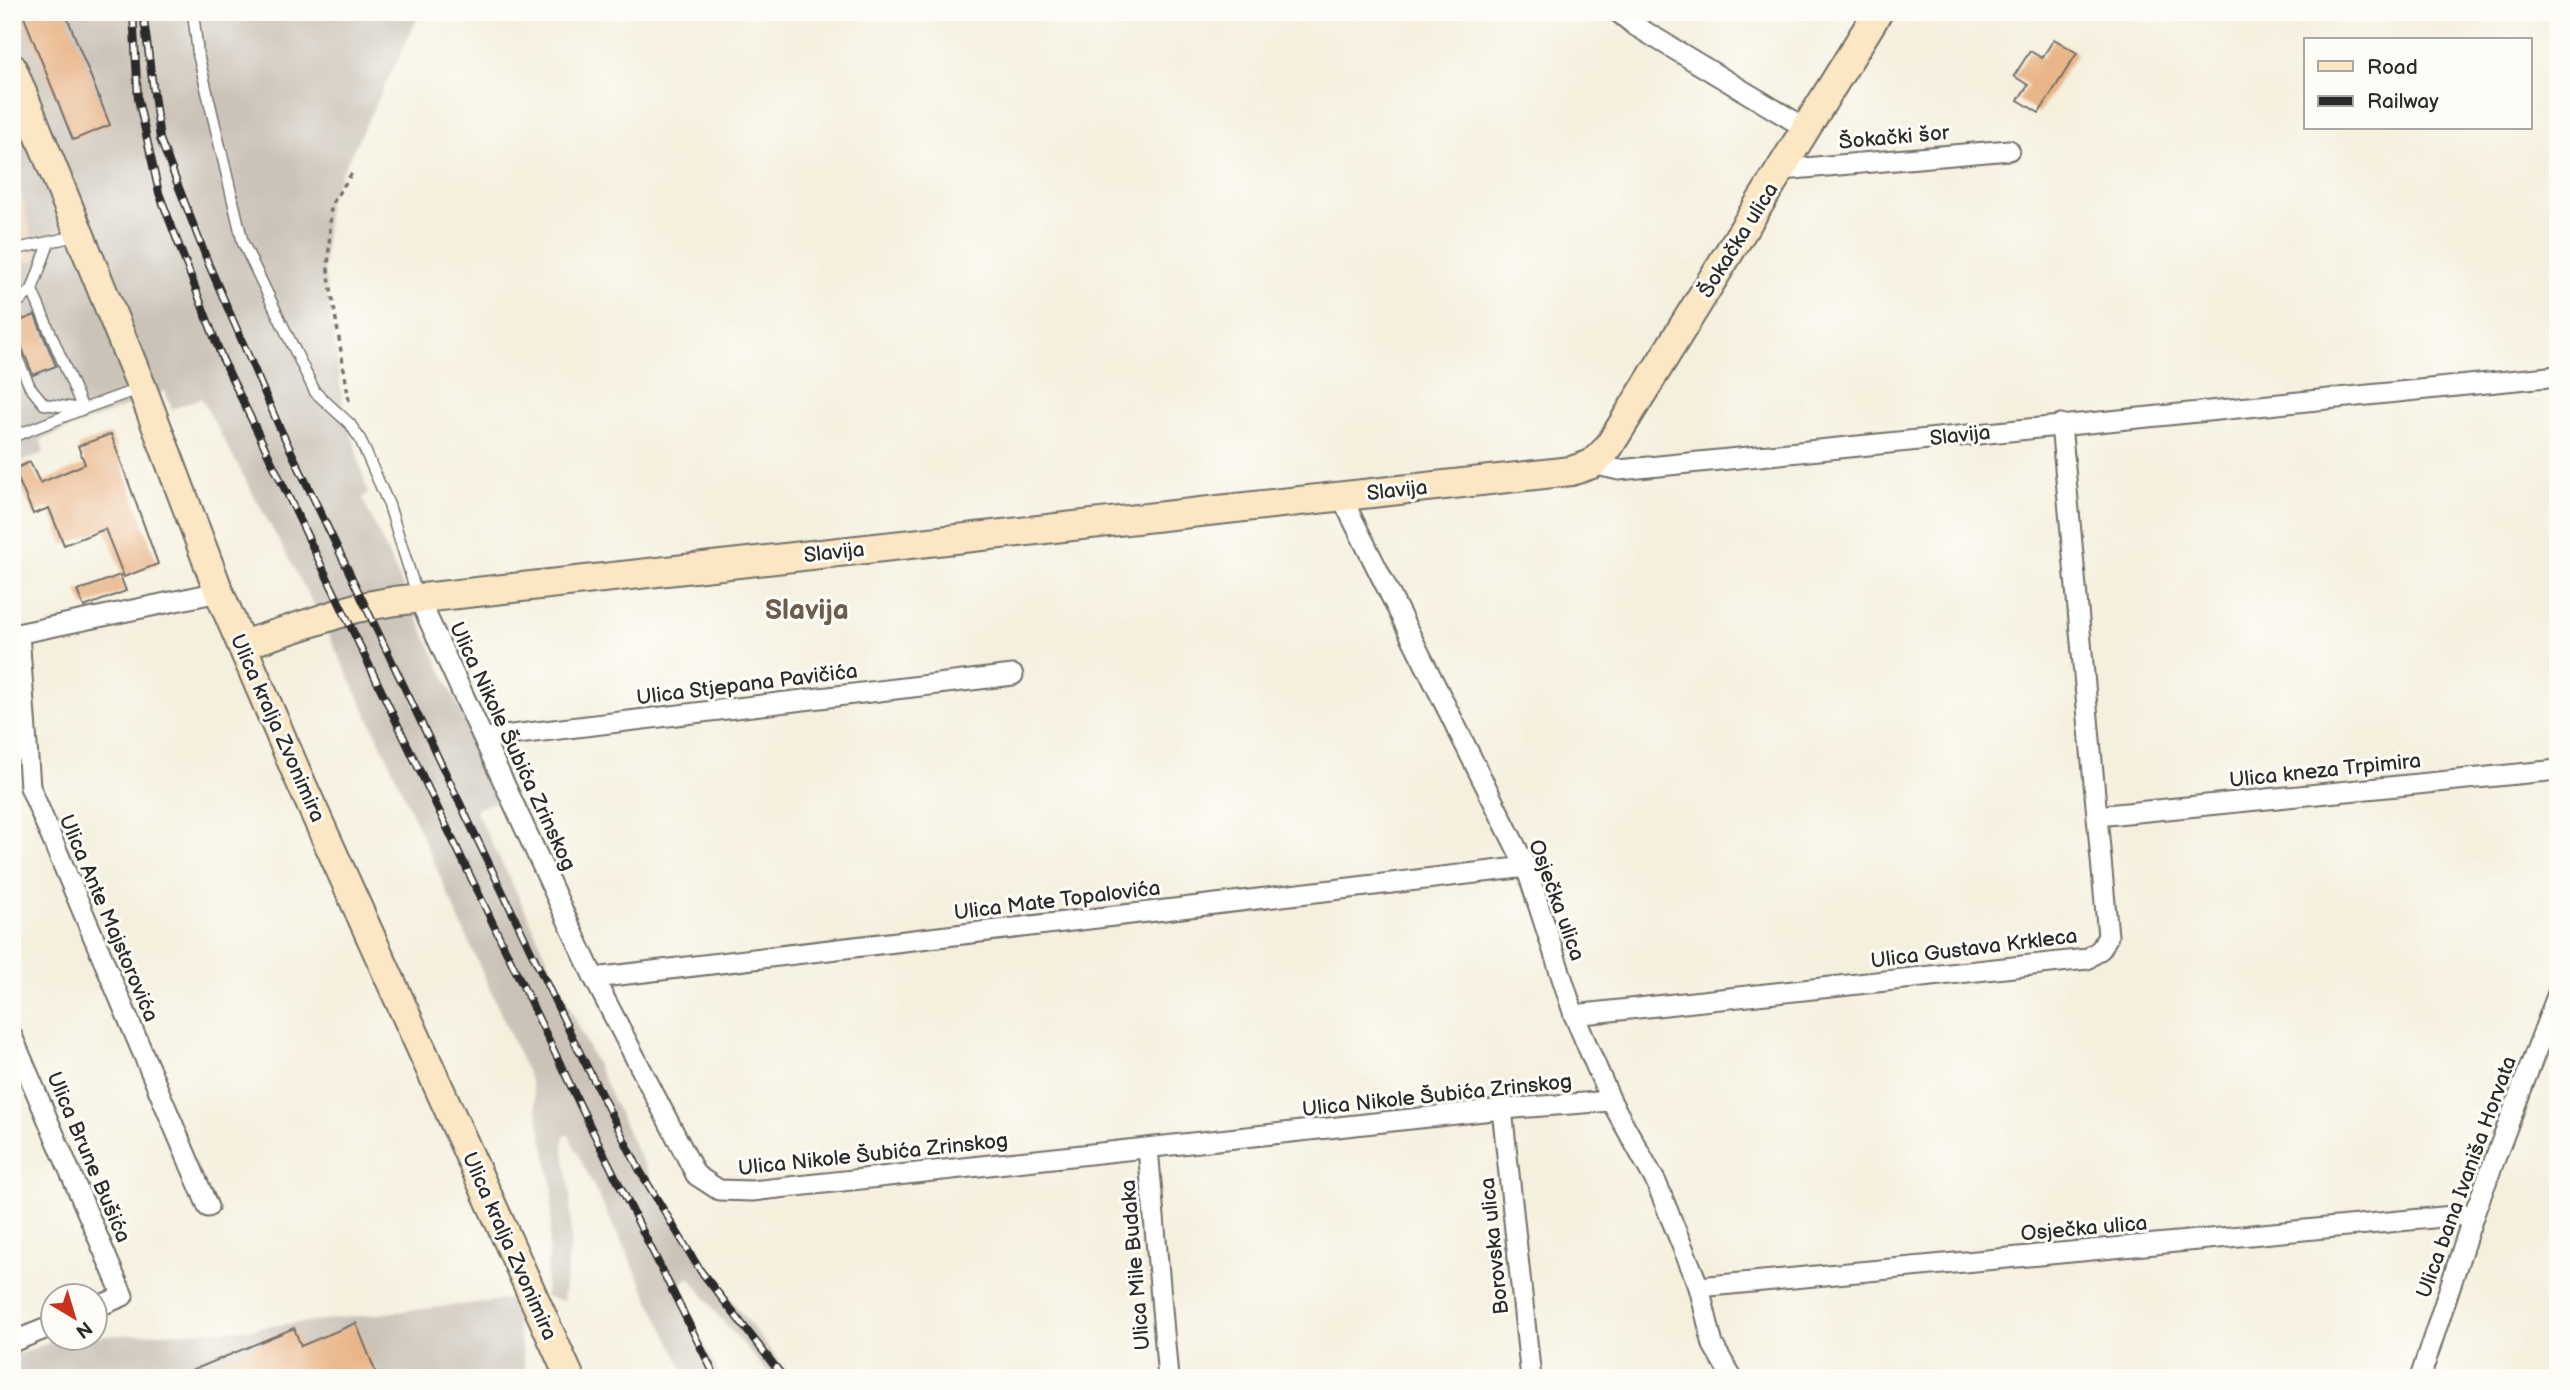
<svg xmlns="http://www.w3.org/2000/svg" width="2570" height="1390" font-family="'Balsamiq Sans',sans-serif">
	<rect width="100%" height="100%" fill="#fdfcf7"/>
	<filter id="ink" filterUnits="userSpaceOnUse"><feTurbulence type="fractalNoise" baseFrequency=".0143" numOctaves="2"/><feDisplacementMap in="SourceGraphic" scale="14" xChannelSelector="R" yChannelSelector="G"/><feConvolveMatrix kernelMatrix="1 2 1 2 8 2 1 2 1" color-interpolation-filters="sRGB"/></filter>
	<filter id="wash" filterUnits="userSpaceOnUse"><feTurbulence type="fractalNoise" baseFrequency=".00686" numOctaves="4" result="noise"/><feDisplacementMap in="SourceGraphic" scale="28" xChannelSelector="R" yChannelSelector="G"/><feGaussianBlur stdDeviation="1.57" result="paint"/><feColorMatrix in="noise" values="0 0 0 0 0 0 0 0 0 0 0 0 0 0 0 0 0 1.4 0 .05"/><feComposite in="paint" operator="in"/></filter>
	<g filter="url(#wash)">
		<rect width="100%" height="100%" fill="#f5f0de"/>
		<polygon fill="#ebd8ba" points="12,158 38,261 12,265"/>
		<g fill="#cbc3b8">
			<polygon points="12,12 421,12 328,201 324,269 343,402 368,494 362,498 501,799 475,810 518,895 631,1139 658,1192 705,1266 792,1378 773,1378 720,1318 690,1277 676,1287 721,1378 688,1378 568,1134 564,1137 563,1145 570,1190 571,1240 563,1301 545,1297 553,1190 531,1082 380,741 316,609 201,398 172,409 165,391 41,440 44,453 12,465 12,265 38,260 12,158"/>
			<polygon points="512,1299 527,1378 12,1378 12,1356 63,1338 244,1329"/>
		</g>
		<g id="blocks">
			<g fill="#e9b689">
				<polygon points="22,12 65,12 110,125 73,140"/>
				<polygon points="2054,39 2077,53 2039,113 2018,100 2028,85 2014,76 2030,51 2042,58"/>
				<polygon points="35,315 56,366 33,375 12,324"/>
				<polygon points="111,434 158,564 124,577 105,529 64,545 49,508 33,514 14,469 30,462 40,483 85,464 78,446"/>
				<polygon points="120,575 126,591 84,607 77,591"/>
				<polygon points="356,1323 378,1378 174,1378 294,1328 301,1346"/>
			</g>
		</g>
	</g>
	<g filter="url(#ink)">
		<use href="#blocks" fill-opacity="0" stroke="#72706a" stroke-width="2"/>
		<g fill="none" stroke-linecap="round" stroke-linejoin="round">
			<g stroke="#72706a" stroke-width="13">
				<g id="lane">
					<polyline points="193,12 198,54 243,243 315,392 350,424 360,439 389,505 417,595"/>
					<polyline points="12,250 76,236"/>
					<polyline points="12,311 14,306 32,290 49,243"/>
					<polyline points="12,346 30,387 44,404 83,409 141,388"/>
					<polyline points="12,437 83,409 32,290"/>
				</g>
			</g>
			<g stroke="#72706a" stroke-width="23">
				<g id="street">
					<polyline points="1618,12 1634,25 1807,129"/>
					<polyline points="1782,170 2009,150"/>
					<polyline points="1592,464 1619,470 2558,376"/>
					<polyline points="1341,496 1526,867 1574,1015 1611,1101 1656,1182 1699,1287 1713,1345 1732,1378"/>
					<polyline points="419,599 594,978 696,1175 719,1190 752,1191 1502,1109 1611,1101"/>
					<polyline points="19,634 30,787 208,1207"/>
					<polyline points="12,635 219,592"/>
					<polyline points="485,738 1013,675"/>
					<polyline points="2097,816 2558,770"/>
					<polyline points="594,978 1526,867"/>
					<polyline points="1574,1015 2087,959 2101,949 2108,936 2061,424"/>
					<polyline points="12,1036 123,1296 94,1308"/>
					<polyline points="1502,1109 1531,1378"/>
					<polyline points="1148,1148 1168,1378"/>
					<polyline points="1699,1287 2474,1214"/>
					<polyline points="12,1342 52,1326"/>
					<polyline points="2420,1378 2474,1214 2558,993"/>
				</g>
			</g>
			<g stroke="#72706a" stroke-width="32">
				<g id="secondary">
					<polyline points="12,68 142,388 219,592 298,776 570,1378"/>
					<polyline points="242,645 356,608 395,601 1571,471 1592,464 1608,448 1878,12"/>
				</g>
			</g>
			<polyline stroke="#72706a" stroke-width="3.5" stroke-dasharray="5 5" stroke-linecap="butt" points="349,401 328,270 331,205 352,173"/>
			<use href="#lane" stroke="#fff" stroke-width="10"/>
			<use href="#street" stroke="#fff" stroke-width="19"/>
			<use href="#secondary" stroke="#fbe7c3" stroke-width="28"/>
			<g stroke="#2b2b2b" stroke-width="8">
				<g id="rail">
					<polyline points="133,12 138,99 159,193 222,358 590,1126 716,1378"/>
					<polyline points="143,12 160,139 209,265 278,424 576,1045 640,1171 700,1270 784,1378"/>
				</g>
			</g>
			<use href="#rail" stroke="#fdfcf7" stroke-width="5" stroke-dasharray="16" stroke-linecap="butt"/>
		</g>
	</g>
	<g text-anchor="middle" stroke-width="6" stroke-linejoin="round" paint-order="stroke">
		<g font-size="21" fill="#2b2b2b" stroke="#fdfcf7">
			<text transform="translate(1894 137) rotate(-5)" y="7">Šokački šor</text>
			<text transform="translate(1738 240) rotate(-58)" y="7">Šokačka ulica</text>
			<text transform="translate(1960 435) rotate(-6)" y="7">Slavija</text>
			<text transform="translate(1397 490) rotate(-6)" y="7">Slavija</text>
			<text transform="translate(834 552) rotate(-6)" y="7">Slavija</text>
			<text transform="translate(747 684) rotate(-7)" y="7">Ulica Stjepana Pavičića</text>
			<text transform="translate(278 728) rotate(66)" y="7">Ulica kralja Zvonimira</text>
			<text transform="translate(513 746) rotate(65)" y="7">Ulica Nikole Šubića Zrinskog</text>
			<text transform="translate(2325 770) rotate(-6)" y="7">Ulica kneza Trpimira</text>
			<text transform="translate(1057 900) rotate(-7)" y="7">Ulica Mate Topalovića</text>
			<text transform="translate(1557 900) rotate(70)" y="7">Osječka ulica</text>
			<text transform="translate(109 918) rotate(67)" y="7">Ulica Ante Majstorovića</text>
			<text transform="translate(1974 948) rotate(-7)" y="7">Ulica Gustava Krkleca</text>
			<text transform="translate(1437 1095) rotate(-6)" y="7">Ulica Nikole Šubića Zrinskog</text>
			<text transform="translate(873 1154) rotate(-6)" y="7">Ulica Nikole Šubića Zrinskog</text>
			<text transform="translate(89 1157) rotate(67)" y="7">Ulica Brune Bušića</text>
			<text transform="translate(2466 1177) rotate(-70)" y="7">Ulica bana Ivaniša Horvata</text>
			<text transform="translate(2084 1228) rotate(-5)" y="7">Osječka ulica</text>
			<text transform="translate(510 1246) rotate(66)" y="7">Ulica kralja Zvonimira</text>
			<text transform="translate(1494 1246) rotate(-96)" y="7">Borovska ulica</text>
			<text transform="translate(1135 1265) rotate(-95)" y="7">Ulica Mile Budaka</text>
		</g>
		<g font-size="28" font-weight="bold" fill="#6e5c4c" stroke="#fdfcf7">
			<text x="807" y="619">Slavija</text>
		</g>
	</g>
	<rect width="2570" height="1390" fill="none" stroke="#fdfcf7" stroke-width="42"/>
	<rect x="2304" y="38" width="228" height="91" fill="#fdfcf7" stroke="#a9a8a5" stroke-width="2"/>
	<rect x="2318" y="61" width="35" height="10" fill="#fbe7c3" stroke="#a9a8a5" stroke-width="2"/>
	<text x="2367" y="74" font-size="21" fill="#2b2b2b">Road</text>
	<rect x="2318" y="96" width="35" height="10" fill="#2b2b2b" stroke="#a9a8a5" stroke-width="2"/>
	<text x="2367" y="108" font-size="21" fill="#2b2b2b">Railway</text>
	<g transform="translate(74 1317) rotate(142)"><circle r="33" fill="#fdfcf7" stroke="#a9a8a5" stroke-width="2"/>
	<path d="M0-5L12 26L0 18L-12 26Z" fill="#c8321e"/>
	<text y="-10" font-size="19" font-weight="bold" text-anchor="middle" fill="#2b2b2b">N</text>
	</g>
</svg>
